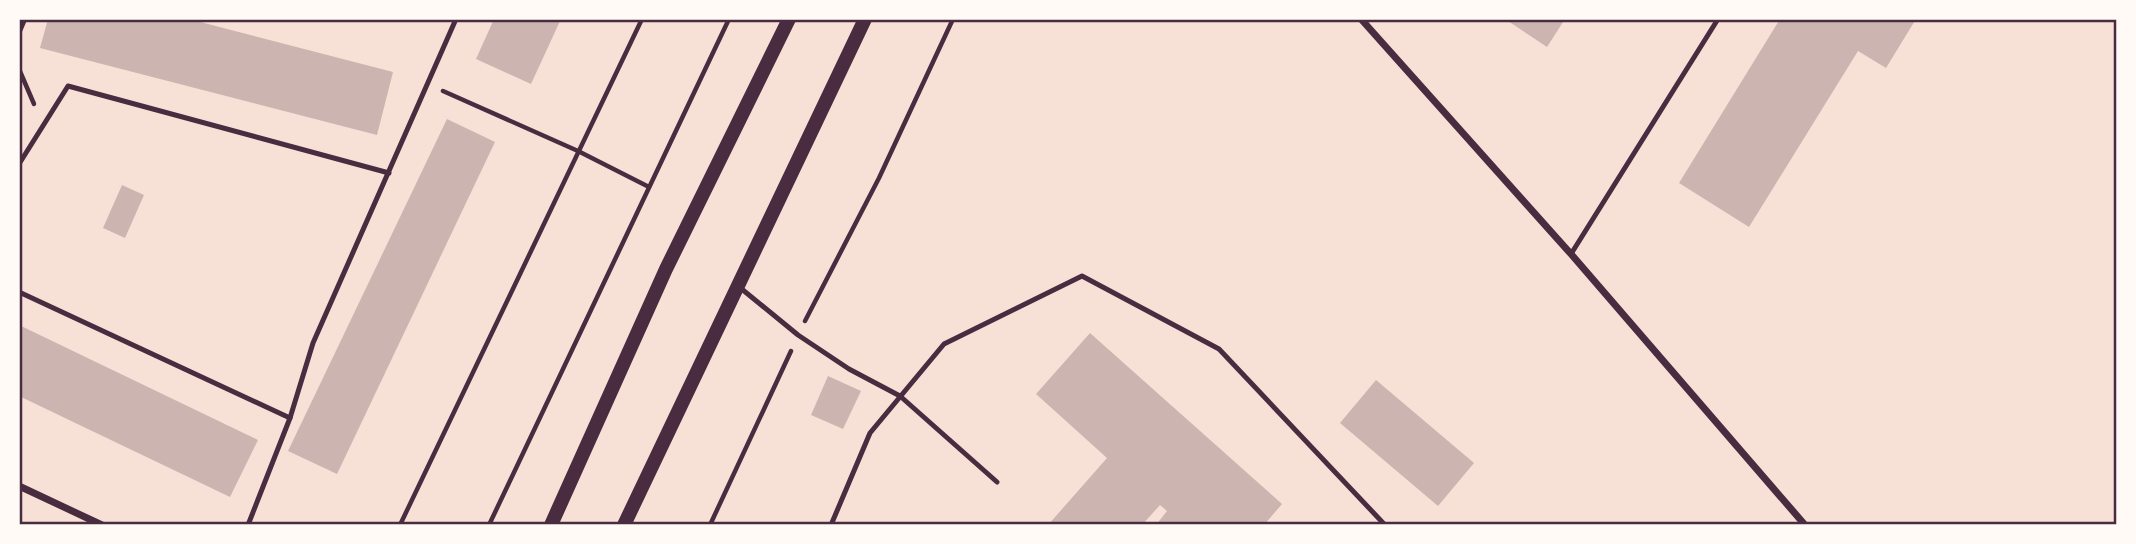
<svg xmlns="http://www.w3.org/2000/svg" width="2136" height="544" font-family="'IBM Plex Sans',sans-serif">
	<rect width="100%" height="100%" fill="#f7e1d7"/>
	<g fill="#ccb4b1">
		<polygon points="48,19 189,19 393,72 377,135 40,48"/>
		<polygon points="494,19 561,19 531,84 476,59"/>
		<polygon points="1505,19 1565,19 1547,47"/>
		<polygon points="1780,19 1916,19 1886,68 1858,51 1749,227 1679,183"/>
		<polygon points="447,119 495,142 337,474 288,451"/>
		<polygon points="122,185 144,195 125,238 103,228"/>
		<polygon points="19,325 258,440 230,497 19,396"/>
		<polygon points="1090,333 1282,504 1264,525 1156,525 1167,511 1160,505 1142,525 1048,525 1107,458 1036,394"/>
		<polygon points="828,376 861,391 843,429 811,415"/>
		<polygon points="1376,380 1474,463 1438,506 1340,423"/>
	</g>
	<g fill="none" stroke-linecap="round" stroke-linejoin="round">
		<g stroke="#4a2c40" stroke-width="4.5">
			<polyline points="19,33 25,19"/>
			<polyline points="19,69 34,104"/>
			<polyline points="443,91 578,151 649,187"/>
			<polyline points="805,321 879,178 953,19"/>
			<polyline points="400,525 642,19"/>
			<polyline points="489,525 729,19"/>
			<polyline points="710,525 791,351"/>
		</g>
		<g stroke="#4a2c40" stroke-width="5">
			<polyline points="19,164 68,86 389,173"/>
			<polyline points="1571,254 1718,19"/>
			<polyline points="738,286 798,335 849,369 900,396 997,482"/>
			<polyline points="19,292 290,418"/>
			<polyline points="248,525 290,418 313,343 456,19"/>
			<polyline points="831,525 870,433 944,344 1082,276 1219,349 1385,525"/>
		</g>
		<g stroke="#4a2c40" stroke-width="7">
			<polyline points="1361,19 1571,254 1805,525"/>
			<polyline points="19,486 102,525"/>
		</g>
		<g stroke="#4a2c40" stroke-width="14">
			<polyline points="551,525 666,269 789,19"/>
			<polyline points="624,525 865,19"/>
		</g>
	</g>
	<rect width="2136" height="544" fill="none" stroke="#fffaf5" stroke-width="42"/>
	<rect x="21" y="21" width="2094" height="502" fill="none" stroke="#4a2c40" stroke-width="2.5"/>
</svg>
